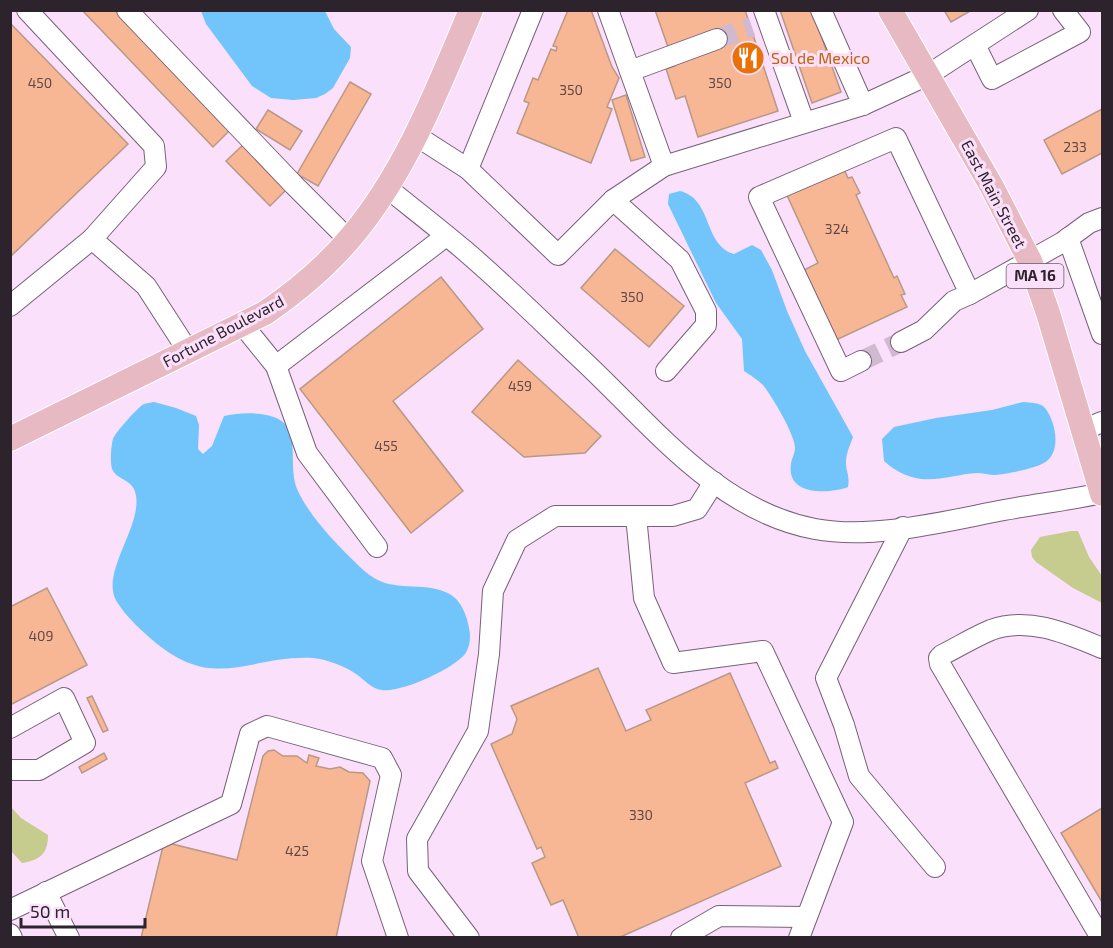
<svg xmlns="http://www.w3.org/2000/svg" width="1113" height="948" font-family="'Exo 2',sans-serif">
	<rect width="100%" height="100%" fill="#fae0fa"/>
	<g fill="#c6cb8e">
		<polygon points="1071,531 1078,531 1089,557 1102,576 1102,603 1073,588 1036,562 1032,557 1031,550 1040,537"/>
		<path d="M11,807L21,818L48,835C48,854 40,860 22,863L11,851Z"/>
	</g>
	<g fill="#71c5fa">
		<polygon points="201,11 325,11 334,29 351,47 350,58 333,88 325,94 316,98 293,100 271,98 252,86 206,24"/>
		<path d="M680,191C713,199 703,245 734,254L752,245L761,250L772,270L787,311L805,351L853,437C850,445 846,454 846,462C846,473 850,475 848,487C829,494 786,496 791,464C792,456 797,452 794,442C790,427 773,398 763,385C758,380 750,375 744,371L742,339L716,303L668,204L669,194Z"/>
		<path d="M154,402L176,408L196,416L199,425L198,449L203,454L212,446L224,416C244,412 285,409 291,435C295,453 290,474 298,491C310,517 338,546 359,566C365,572 373,578 380,581C402,591 434,581 454,597C464,605 469,623 470,635C470,642 469,648 465,654C453,669 401,693 382,690C371,689 364,679 356,674C345,666 326,659 313,658C249,655 216,692 156,643C142,631 127,618 117,602C98,572 148,521 134,489C129,479 116,479 112,469C110,462 111,446 113,439C115,433 138,407 144,404C147,403 150,403 154,402Z"/>
		<path d="M1023,402C1030,403 1040,402 1045,408C1055,420 1061,448 1048,460C1040,468 1007,474 995,475C989,475 983,473 977,473C958,474 940,481 921,479C907,477 895,471 884,461L882,439L894,427L936,418L992,410Z"/>
	</g>
	<g fill="#f8b794" stroke="#b89887" stroke-width="1.5">
		<polygon points="82,10 115,10 230,130 213,147"/>
		<polygon points="568,10 591,10 612,67 619,78 607,107 612,109 591,163 517,133 529,103 524,101 533,78 538,80 551,49 556,51 557,47 553,46"/>
		<polygon points="655,10 745,10 778,111 698,137 685,96 676,99 666,69 675,66 673,60 720,44 715,30 668,47"/>
		<polygon points="780,10 812,10 841,92 812,103"/>
		<polygon points="944,10 972,10 951,22"/>
		<polygon points="10,23 128,144 10,257"/>
		<polygon points="350,82 371,94 318,186 297,174"/>
		<polygon points="626,95 645,157 631,161 612,100"/>
		<polygon points="1102,109 1102,153 1062,174 1044,140"/>
		<polygon points="268,110 302,131 290,150 256,129"/>
		<polygon points="244,144 287,189 270,206 226,161"/>
		<polygon points="843,167 848,178 852,177 860,193 856,195 894,278 897,276 905,294 901,295 907,307 836,340 804,270 818,263 786,193"/>
		<polygon points="615,249 684,306 649,347 581,288"/>
		<polygon points="441,277 483,329 393,401 463,491 411,533 300,389"/>
		<polygon points="518,360 601,436 585,453 524,457 472,412"/>
		<polygon points="47,588 87,665 12,704 10,700 10,607"/>
		<polygon points="598,668 626,731 651,720 646,710 730,673 770,763 775,761 778,768 745,783 781,866 618,938 579,938 563,900 551,905 532,863 545,857 541,847 537,849 491,744 512,734 517,719 511,706"/>
		<polygon points="92,696 108,730 103,732 87,698"/>
		<polygon points="274,750 283,756 297,756 307,763 309,755 319,758 316,766 330,769 340,767 349,772 363,773 370,781 336,938 141,938 164,842 237,860 263,756 268,751"/>
		<polygon points="104,753 107,759 82,773 79,767"/>
		<polygon points="1102,808 1102,902 1061,833"/>
	</g>
	<g fill="none" stroke-linecap="round" stroke-linejoin="round">
		<g stroke="#d1bad1" stroke-width="20" stroke-dasharray="20 10" stroke-linecap="butt">
			<polyline points="717,39 752,27"/>
			<polyline points="861,361 901,342"/>
		</g>
		<g stroke="#776178" stroke-width="22">
			<g id="minor">
				<polyline points="127,10 294,185 349,240"/>
				<polyline points="608,10 664,166"/>
				<polyline points="764,10 804,122"/>
				<polyline points="821,10 863,105"/>
				<polyline points="975,45 992,79 1080,32 1063,10"/>
				<polyline points="630,71 717,39"/>
				<polyline points="415,135 468,169 558,255 613,200 664,166 863,105 928,75 1028,10"/>
				<polyline points="468,169 533,10"/>
				<path d="M386,187C412,208 438,228 464,250C503,283 540,320 577,355C648,420 714,510 815,529C874,540 946,521 1004,510C1037,504 1070,500 1102,493"/>
				<polyline points="613,200 680,260 706,311 706,325 666,371"/>
				<polyline points="1068,238 1102,334"/>
				<polyline points="92,239 146,286 188,351"/>
				<polyline points="970,294 1063,242 1089,223 1102,218"/>
				<polyline points="10,306 92,239 156,167 154,146 27,10"/>
				<polyline points="242,324 276,366 446,236"/>
				<polyline points="861,361 841,371 759,197 896,138 970,294 954,301 924,330 901,342"/>
				<polyline points="276,366 307,453 377,547"/>
				<polyline points="1083,430 1102,422"/>
				<polyline points="636,516 644,598 673,663 763,651 843,822 799,938"/>
				<polyline points="903,527 826,678 844,725 859,776 935,867"/>
				<polyline points="10,728 64,698 85,743 39,770 10,770"/>
				<polyline points="46,892 69,938"/>
				<polyline points="10,910 231,804 250,734 267,726 382,758 391,775 372,861 398,938"/>
				<polyline points="10,934 12,938"/>
				<polyline points="469,938 418,871 417,839 478,731 489,654 493,591 517,540 555,516 673,516 697,509 714,482"/>
				<polyline points="681,938 719,916 806,917"/>
				<path d="M1101,938L940,664L939,658L942,655C958,647 974,637 991,630C1029,616 1068,634 1102,648"/>
			</g>
		</g>
		<g stroke="#fff" stroke-width="26">
			<g id="major">
				<polyline points="890,10 992,187 1030,261 1048,313 1102,494"/>
				<path d="M10,439L265,313C297,291 326,267 351,237C406,172 438,88 471,10"/>
			</g>
		</g>
		<use href="#minor" stroke="#fff" stroke-width="20"/>
		<use href="#major" stroke="#e6b9c3" stroke-width="24"/>
	</g>
	<defs>
		<g id="restaurant-disc" transform="scale(1.725)"><circle r="9.5" fill="#e8710a" stroke="#fae0fa"/><path d="M-5-6h1v4h1v-4h1v4h1v-4h1v5L-1.5 .5V6h-2V.5L-5-1ZM5-6V6H3V1.5H1.5Q1.5-4 5-6Z" fill="#fff"/></g>
	</defs>
	<g fill-rule="evenodd">
		<use href="#restaurant-disc" x="748" y="58"/>
	</g>
	<g text-anchor="middle" stroke-width="6" stroke-linejoin="round" paint-order="stroke">
		<g font-size="14" fill="#604847">
			<text x="40" y="88">450</text>
			<text x="720" y="88">350</text>
			<text x="571" y="95">350</text>
			<text x="1075" y="152">233</text>
			<text x="837" y="234">324</text>
			<text x="632" y="302">350</text>
			<text x="520" y="391">459</text>
			<text x="386" y="451">455</text>
			<text x="41" y="641">409</text>
			<text x="641" y="820">330</text>
			<text x="297" y="856">425</text>
		</g>
		<rect fill="#fae0fa" stroke="#6a5c6a" stroke-width="1.5" x="1006.5" y="264" width="57" height="24" rx="4.5"/>
		<g font-size="15" font-weight="bold" fill="#2d232d">
			<text x="1035" y="281">MA 16</text>
		</g>
		<g font-size="16" fill="#c56008" stroke="#fae0fa" text-anchor="start">
			<text x="771" y="64">Sol de Mexico</text>
		</g>
		<g font-size="16" fill="#2d232d" stroke="#fae0fa">
			<text transform="translate(994 194) rotate(62)" y="6">East Main Street</text>
			<text transform="translate(223 331) rotate(-28)" y="6">Fortune Boulevard</text>
		</g>
	</g>
	<rect width="1113" height="948" fill="none" stroke="#2d232d" stroke-width="24"/>
	<path d="M21 918v9h124v-9" fill="none" stroke="#2d232d" stroke-width="3"/>
	<text x="30" y="918" font-size="18" fill="#2d232d" stroke="#fae0fa" stroke-width="4.5" paint-order="stroke">50 m</text>
</svg>
